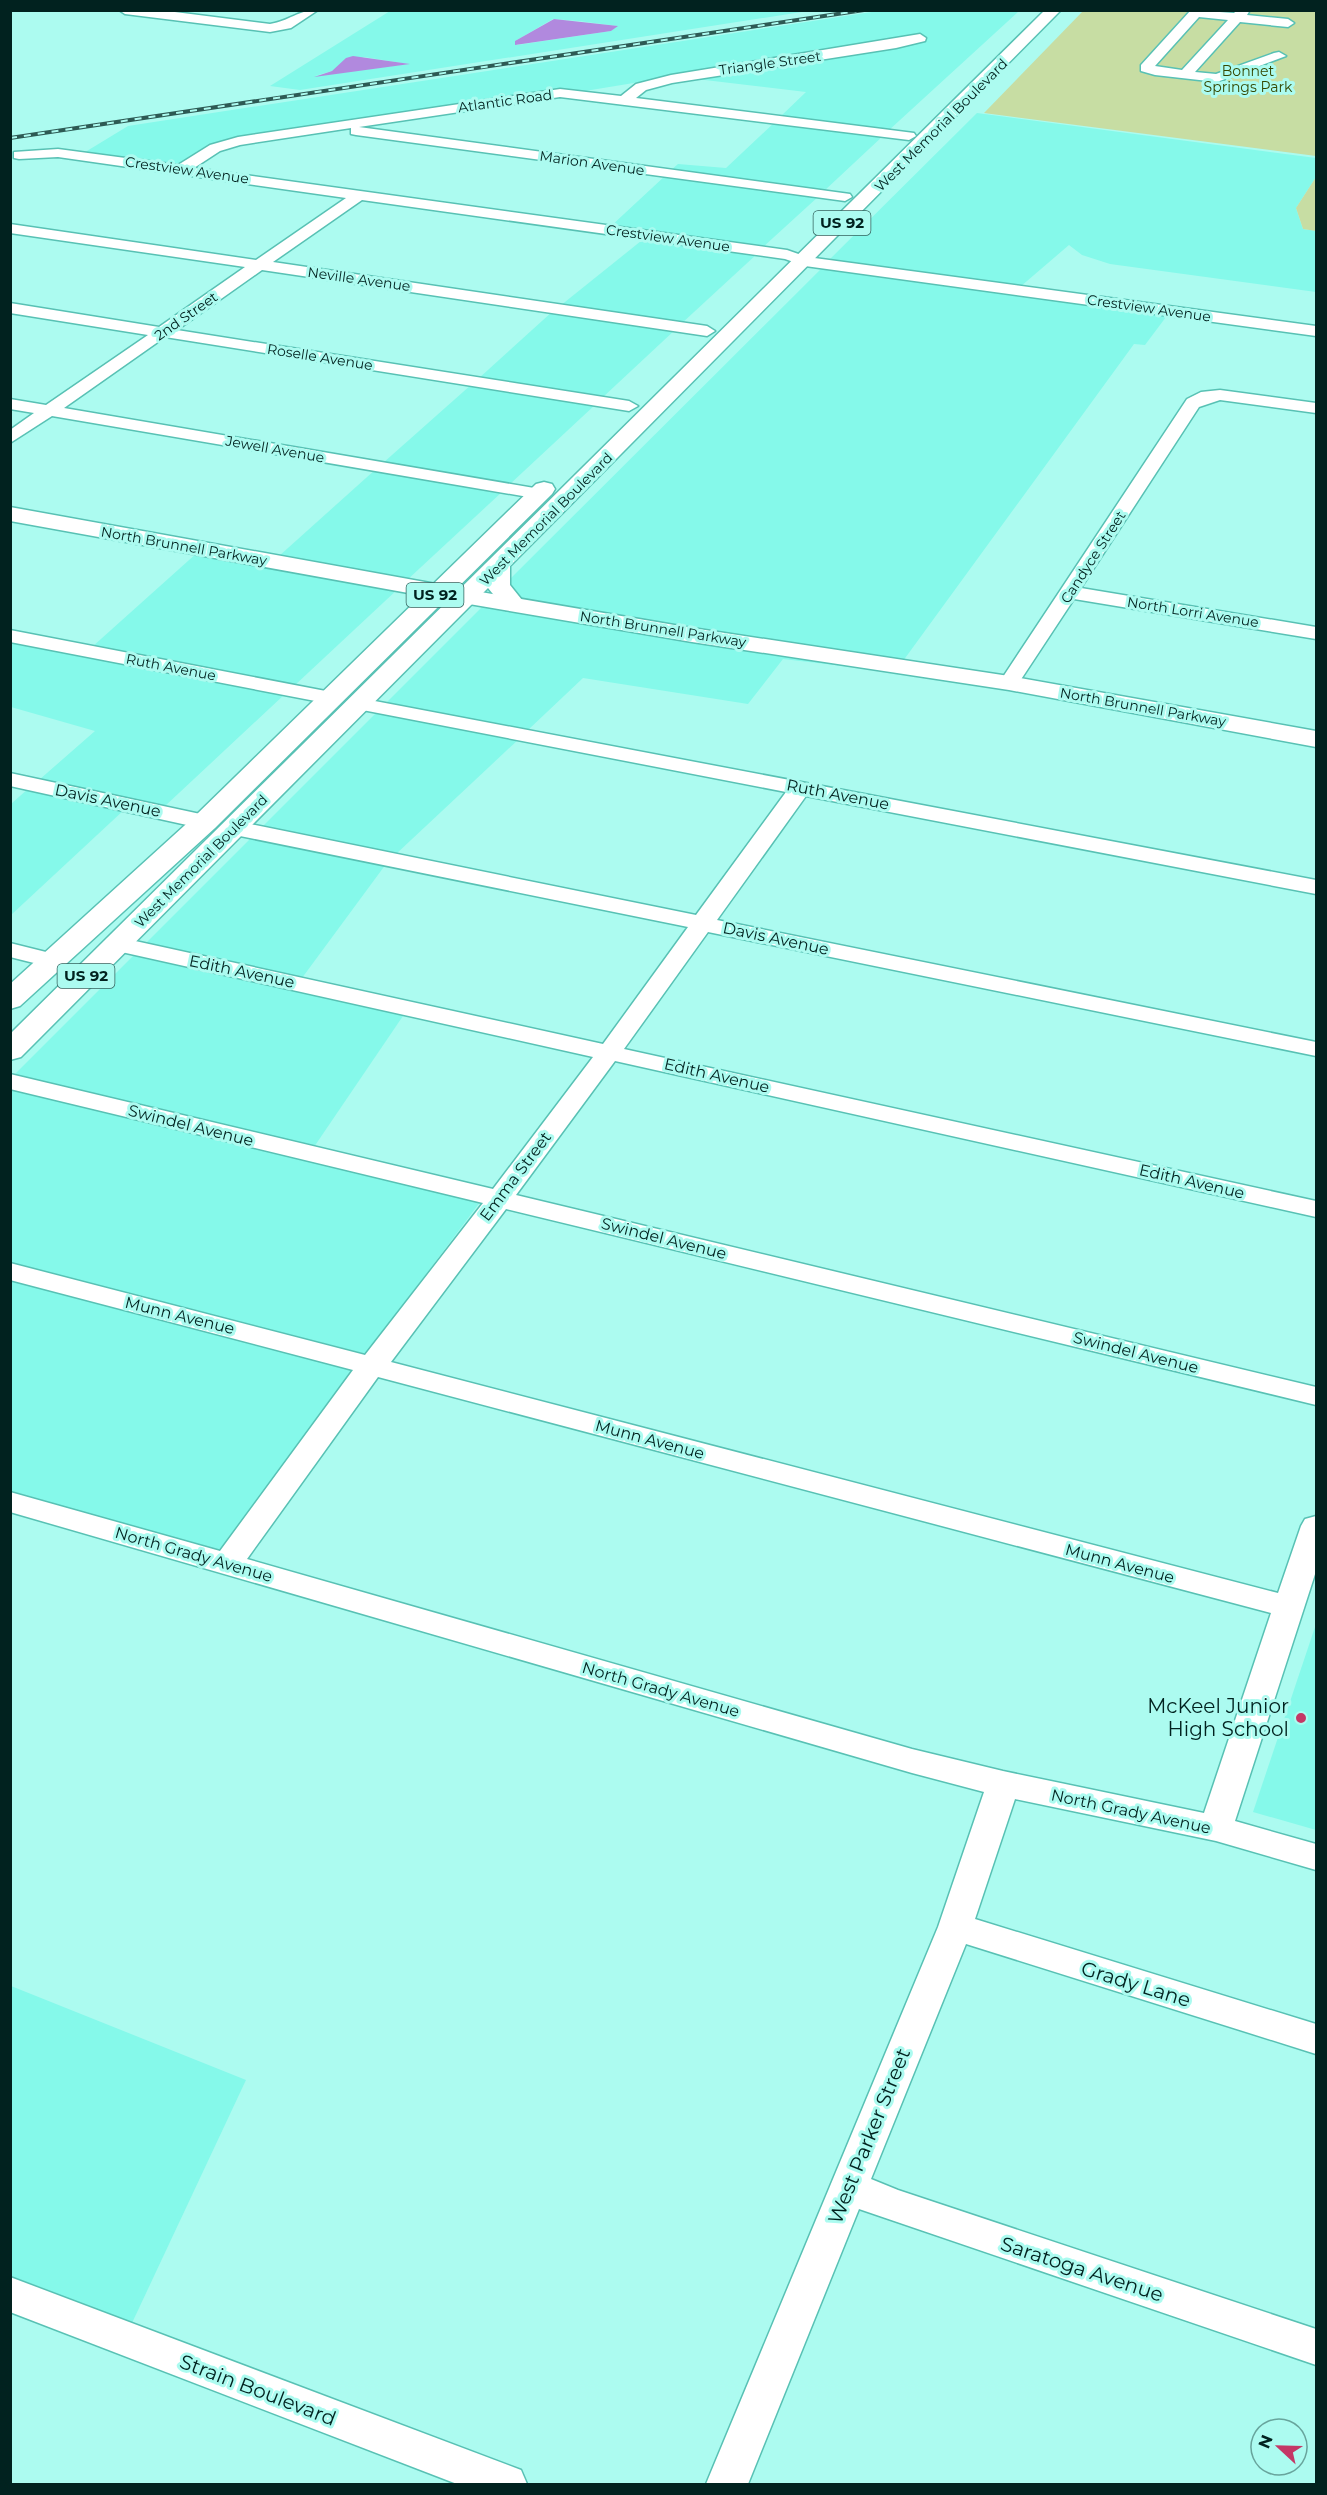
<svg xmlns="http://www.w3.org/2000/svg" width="1327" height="2495" font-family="Montserrat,sans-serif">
	<rect width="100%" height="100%" fill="#acfbf0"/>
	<g fill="#85f9ea" fill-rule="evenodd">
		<path d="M390,11H808L300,90L270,86ZM553,19L579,21L617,26L611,31L517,45L515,41ZM364,57L408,64L315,76L332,71Z"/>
		<polygon points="878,11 1019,11 888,131 780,117 806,92 688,78 900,46 928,38 920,36 579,92 235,139 178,167 82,154 128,126"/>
		<polygon points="977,113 1316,158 1316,177 1296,208 1303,229 1316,231 1316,292 1110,264 1082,255 1069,245 1020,287 828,261"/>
		<polygon points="776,121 884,135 823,192 670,171 678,164 726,168"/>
		<polygon points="666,175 819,196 762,248 651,233 653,230 610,227"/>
		<polygon points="646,237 758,253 681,324 560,306"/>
		<polygon points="824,266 1169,313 1145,345 1134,344 903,661 522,602 507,582"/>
		<polygon points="553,311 676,329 602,398 478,379"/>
		<polygon points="472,384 596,404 509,485 383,463"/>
		<polygon points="376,469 503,491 406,581 278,557"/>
		<polygon points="198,552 399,588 294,686 92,647"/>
		<polygon points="485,604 895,672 783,659 748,704 583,678 528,730 385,704"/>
		<polygon points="10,640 285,694 164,807 39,780 95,731 11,707"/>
		<polygon points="377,712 520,738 395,855 261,828"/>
		<polygon points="29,788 125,809 11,915 11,804"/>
		<polygon points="252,837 386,864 302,978 145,944"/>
		<polygon points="135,954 405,1013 314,1147 14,1075"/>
		<polygon points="10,1089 291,1157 481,1201 366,1354 11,1263"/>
		<polygon points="10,1280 353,1369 220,1551 11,1491"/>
		<polygon points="1316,1624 1316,1830 1253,1812"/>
		<polygon points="11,1986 246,2080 132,2323 11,2276"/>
	</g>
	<g fill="#c7dda3">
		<polygon points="1083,11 1316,11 1316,156 984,113"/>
		<polygon points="1316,177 1316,231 1303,229 1296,208"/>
	</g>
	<g fill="#b189de">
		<polygon points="554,19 618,26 611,31 515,45 515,41"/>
		<polygon points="353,56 410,64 314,77 332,71 346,58"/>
	</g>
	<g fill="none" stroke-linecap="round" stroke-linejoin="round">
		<g stroke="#58c1b4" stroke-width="3">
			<g id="minor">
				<path d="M119,10H159L270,24C290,21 297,10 318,10L291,28L270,32L125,14Z"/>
				<path d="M1191,10L1234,13L1237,10H1250L1247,15L1288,19L1294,23L1288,27L1240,22L1195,72L1216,74L1274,53L1279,52L1286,56L1217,82L1155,75L1141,71V65ZM1199,17L1228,20L1182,70L1155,66Z"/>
				<polygon points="920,34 926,38 925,41 896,48 672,83 646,90 636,98 914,133 916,136 909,140 560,97 359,127 850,194 852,197 845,201 356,135 351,134 351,128 240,145 220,151 194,168 787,250 807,257 1316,326 1316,336 805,266 785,259 362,200 273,262 707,326 715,331 707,336 262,270 177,330 629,401 638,406 629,411 165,337 64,408 546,490 549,494 546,498 540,499 52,416 10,443 10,430 34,413 10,409 10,399 46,405 148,335 10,313 10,303 159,327 245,267 10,233 10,224 256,260 346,198 58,157 19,159 14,158 14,152 58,149 178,165 210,145 238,137 560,89 621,96 636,84 671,75"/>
				<polygon points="1220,390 1316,403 1316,413 1220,400 1199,407 1081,588 1316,627 1316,639 1074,599 1016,687 1002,687 999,683 1187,399 1201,392"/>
				<polygon points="10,630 331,692 338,694 341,698 338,702 331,704 10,642"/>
				<path d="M359,698L1316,880V894L806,796L717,920L1316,1042V1056L708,932L624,1049L1316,1201V1217L615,1061L516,1195L1316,1387V1405L506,1209L391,1362L1278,1593L1301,1526L1305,1519L1316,1516V1571L1235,1821L1316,1844V1870L1216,1841L1015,1799L975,1919L1316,2024V2054L966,1944L871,2179L898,2190L1316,2329V2365L859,2209L748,2484H706L938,1927L984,1792L912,1773L10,1512V1492L220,1551L353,1370L10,1280V1263L365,1355L483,1203L10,1089V1074L493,1189L593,1057L117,951L109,949L105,944L109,939L117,937L603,1044L688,927L235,835L227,833L224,828L227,823L235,821L696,915L786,792L352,708L349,704L352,700ZM378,1377L1271,1613L1204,1813L1003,1771L912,1749L247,1559Z"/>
				<polygon points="10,773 205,815 213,817 216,822 213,827 205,829 10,786"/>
				<polygon points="10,943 62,956 66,961 62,966 54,968 10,957"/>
				<polygon points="10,2277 521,2470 527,2484 457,2484 10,2312"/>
			</g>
		</g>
		<g stroke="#58c1b4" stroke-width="3">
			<polygon id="tertiary" points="10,507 469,590 692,628 1009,676 1316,731 1316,747 1009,690 692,642 469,604 10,521"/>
		</g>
		<g stroke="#58c1b4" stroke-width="3">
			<g id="primary">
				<polygon points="1045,10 1061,10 510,566 510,585 526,605 522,610 506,610 488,588 21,1057 10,1060 10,1034"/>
				<polygon points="544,482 552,484 555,489 552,494 215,828 20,1006 10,1009 10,984 195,816 536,484"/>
			</g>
		</g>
		<use href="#minor" fill="#fff" fill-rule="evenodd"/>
		<use href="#tertiary" fill="#fff" fill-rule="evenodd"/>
		<use href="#primary" fill="#fff" fill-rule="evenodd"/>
		<g stroke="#2d5a54" stroke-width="4">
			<polyline id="rail" points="10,138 864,10"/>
		</g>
		<use href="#rail" stroke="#acfbf0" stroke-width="2" stroke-dasharray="7" stroke-linecap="butt"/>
	</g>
	<circle fill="#c43766" stroke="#acfbf0" stroke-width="2" cx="1301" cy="1718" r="6"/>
	<g text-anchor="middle" stroke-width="6" stroke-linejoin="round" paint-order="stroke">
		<g font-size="14" fill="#01221f" stroke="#acfbf0">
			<text transform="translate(770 63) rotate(-8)" y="5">Triangle Street</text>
			<text transform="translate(505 101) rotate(-8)" y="5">Atlantic Road</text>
			<text transform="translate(941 125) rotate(-45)" y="5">West Memorial Boulevard</text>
			<text transform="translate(592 163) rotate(8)" y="5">Marion Avenue</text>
			<text transform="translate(187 170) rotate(8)" y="5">Crestview Avenue</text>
			<text transform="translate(668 238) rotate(8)" y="5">Crestview Avenue</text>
			<text transform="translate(359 279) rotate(8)" y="5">Neville Avenue</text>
			<text transform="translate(1149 308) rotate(8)" y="5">Crestview Avenue</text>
			<text transform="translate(186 316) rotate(-35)" y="5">2nd Street</text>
			<text transform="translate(320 357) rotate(9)" y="5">Roselle Avenue</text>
			<text transform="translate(275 449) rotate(10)" y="5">Jewell Avenue</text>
			<text transform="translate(546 519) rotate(-45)" y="5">West Memorial Boulevard</text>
			<text transform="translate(184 546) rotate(10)" y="5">North Brunnell Parkway</text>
			<text transform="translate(1093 557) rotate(-57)" y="5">Candyce Street</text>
			<text transform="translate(1193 612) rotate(9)" y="5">North Lorri Avenue</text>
			<text transform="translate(663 629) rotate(9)" y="5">North Brunnell Parkway</text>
			<text transform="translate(171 667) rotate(11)" y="5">Ruth Avenue</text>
			<text transform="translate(1143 707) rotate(10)" y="5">North Brunnell Parkway</text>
			<text transform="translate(201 861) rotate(-45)" y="5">West Memorial Boulevard</text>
		</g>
		<g font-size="14" fill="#344700" stroke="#acfbf0">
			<text x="1248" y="76">Bonnet<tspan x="1248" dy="16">Springs Park</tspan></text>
		</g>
		<g fill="#acfbf0" stroke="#34635e" stroke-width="1.5">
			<rect x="813.5" y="211" width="57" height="24" rx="4.5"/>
			<rect x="406.5" y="583" width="57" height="24" rx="4.5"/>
			<rect x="57.5" y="964" width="57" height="24" rx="4.5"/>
		</g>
		<g font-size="15" font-weight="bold" fill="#01221f">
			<text x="842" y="228">US 92</text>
			<text x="435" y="600">US 92</text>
			<text x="86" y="981">US 92</text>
		</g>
		<g font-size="16" fill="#01221f" stroke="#acfbf0">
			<text transform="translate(838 794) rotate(11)" y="6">Ruth Avenue</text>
			<text transform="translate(108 800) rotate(12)" y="6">Davis Avenue</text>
			<text transform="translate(776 938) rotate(12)" y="6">Davis Avenue</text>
			<text transform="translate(242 971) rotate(12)" y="6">Edith Avenue</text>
			<text transform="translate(717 1075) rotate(13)" y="6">Edith Avenue</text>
			<text transform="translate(191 1125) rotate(14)" y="6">Swindel Avenue</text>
			<text transform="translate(515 1176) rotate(-53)" y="6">Emma Street</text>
			<text transform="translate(1192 1181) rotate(13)" y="6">Edith Avenue</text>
			<text transform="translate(664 1238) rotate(14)" y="6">Swindel Avenue</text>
			<text transform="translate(180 1315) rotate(14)" y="6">Munn Avenue</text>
			<text transform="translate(1136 1352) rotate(14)" y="6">Swindel Avenue</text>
			<text transform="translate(650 1439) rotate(15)" y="6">Munn Avenue</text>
			<text transform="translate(194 1554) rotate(16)" y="6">North Grady Avenue</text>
			<text transform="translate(1120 1563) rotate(15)" y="6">Munn Avenue</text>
			<text transform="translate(661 1689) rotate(16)" y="6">North Grady Avenue</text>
			<text transform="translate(1131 1811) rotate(12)" y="6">North Grady Avenue</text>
		</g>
		<g font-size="20" fill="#01221f" stroke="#acfbf0" text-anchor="end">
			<text x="1289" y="1713">McKeel Junior<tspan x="1289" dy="23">High School</tspan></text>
		</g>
		<g font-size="20" fill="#01221f" stroke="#acfbf0">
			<text transform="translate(1136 1984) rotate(17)" y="7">Grady Lane</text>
			<text transform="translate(869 2136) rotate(-68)" y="7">West Parker Street</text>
			<text transform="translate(1082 2269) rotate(18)" y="7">Saratoga Avenue</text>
			<text transform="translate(258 2390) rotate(21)" y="7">Strain Boulevard</text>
		</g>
	</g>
	<rect width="1327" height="2495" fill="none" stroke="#01221f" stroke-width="24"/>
	<g transform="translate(1279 2447) rotate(292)"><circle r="28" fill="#acfbf0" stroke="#68a49c" stroke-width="1.5"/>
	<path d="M0-4.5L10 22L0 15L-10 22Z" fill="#c43766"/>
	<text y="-9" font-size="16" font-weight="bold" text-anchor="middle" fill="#01221f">N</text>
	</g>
</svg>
